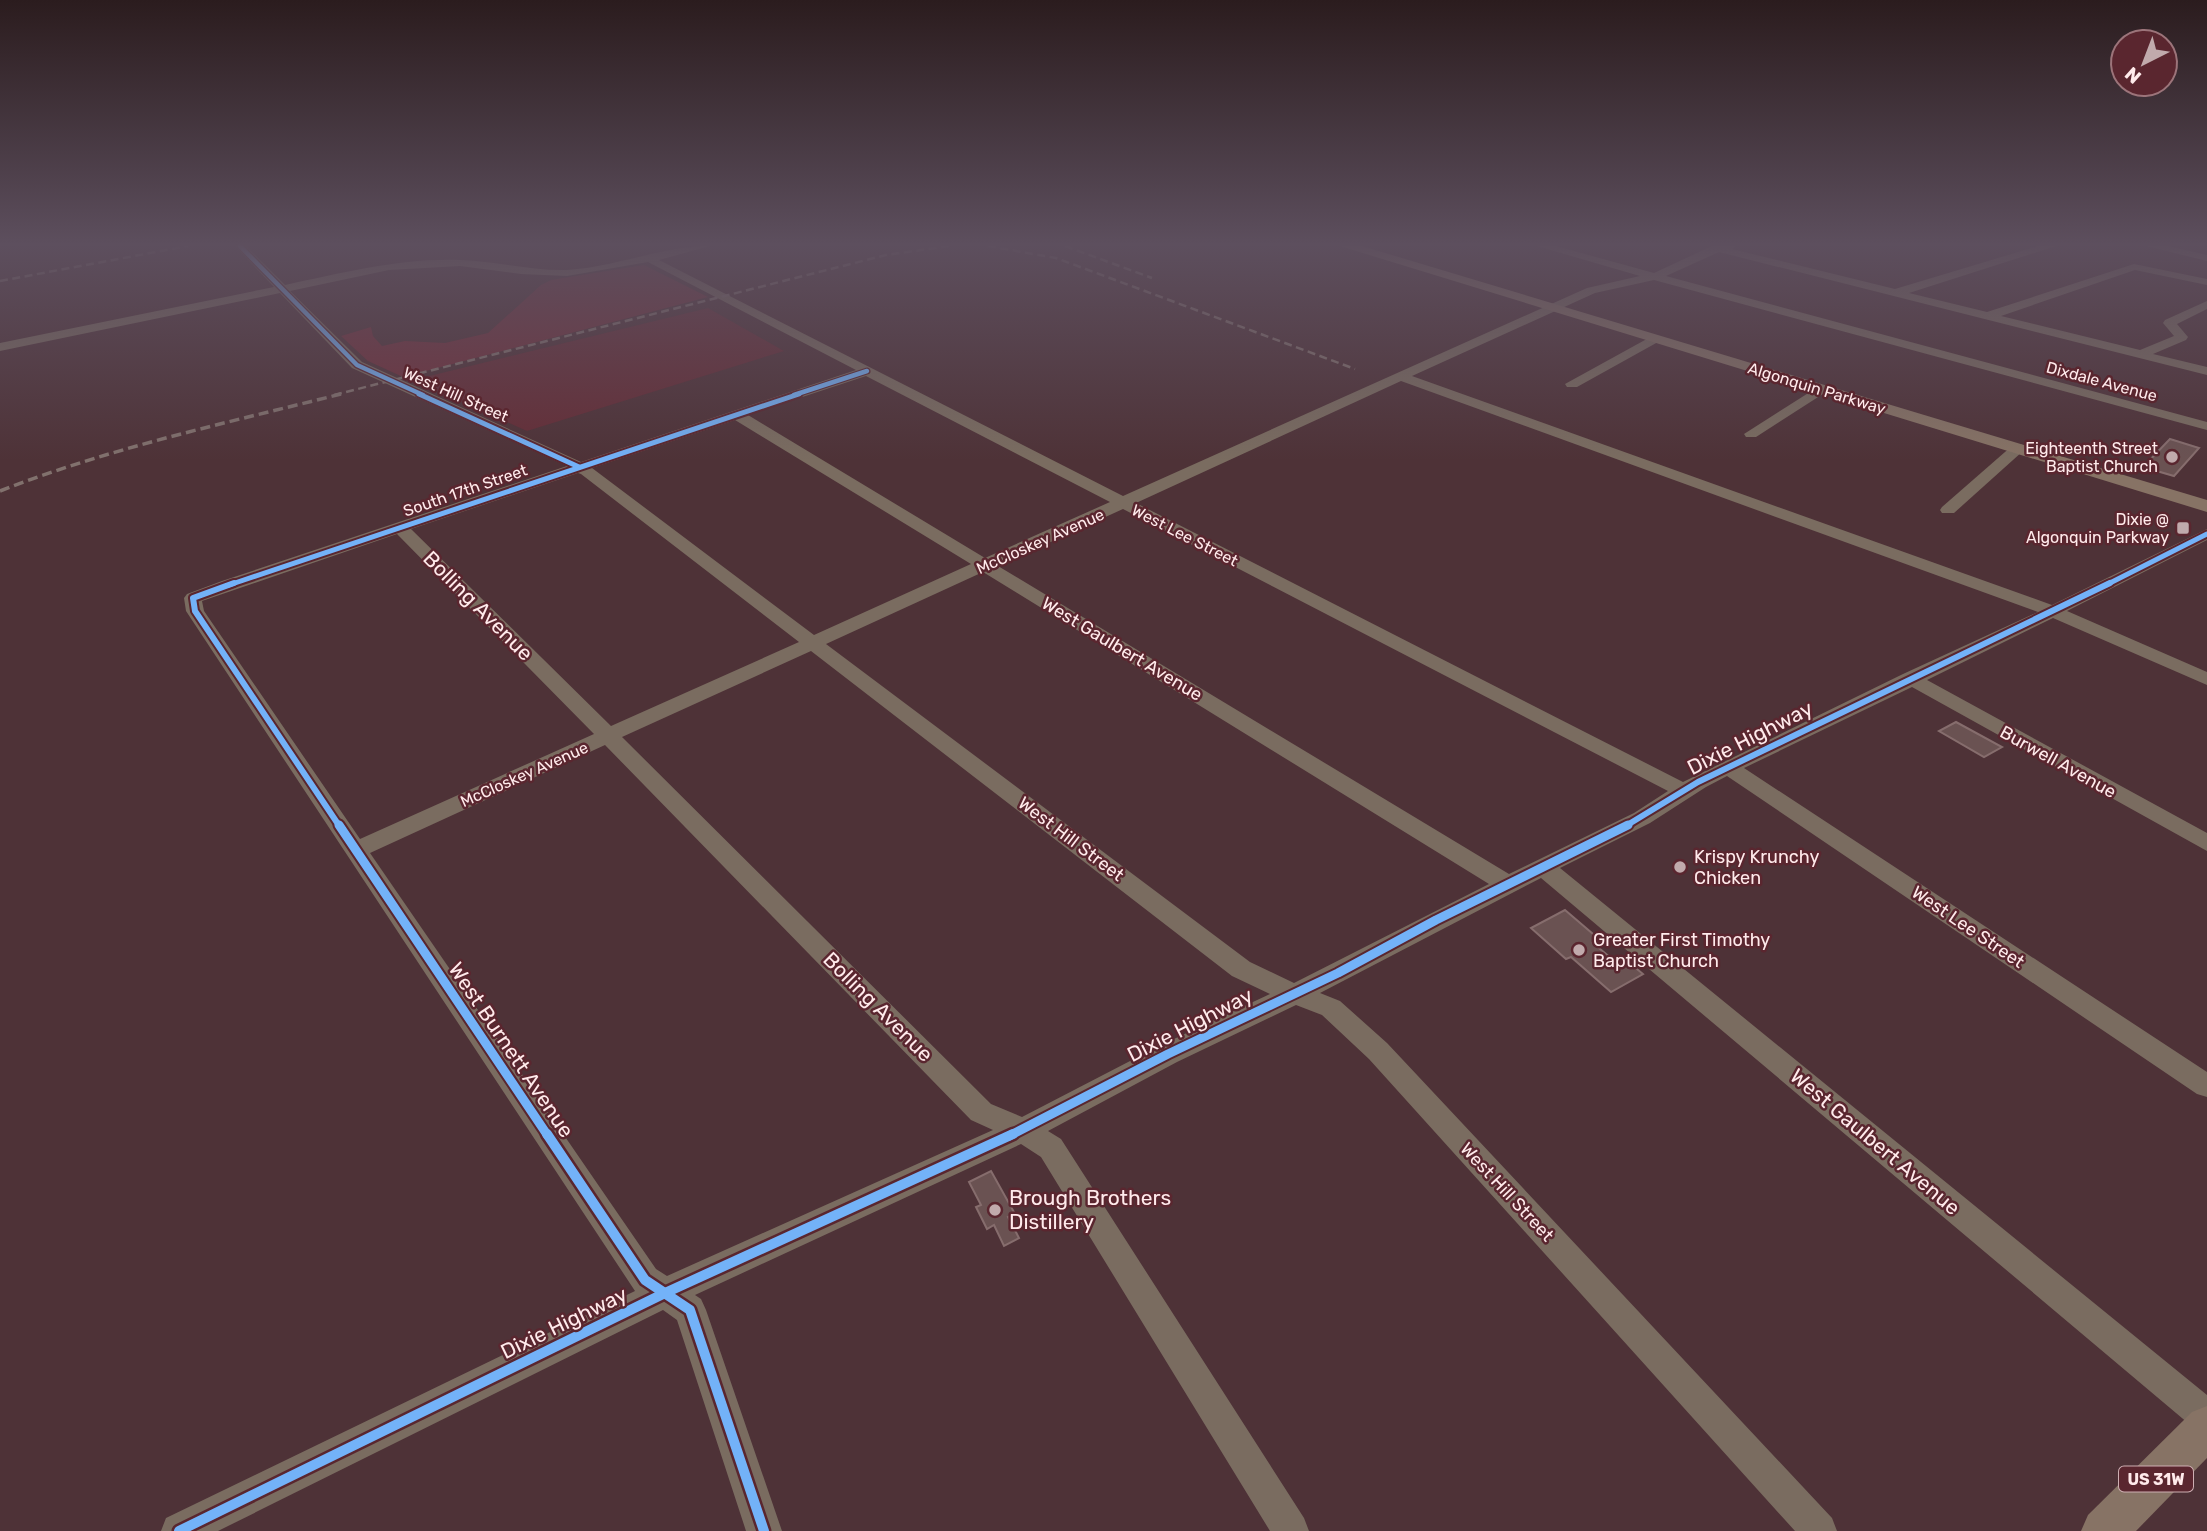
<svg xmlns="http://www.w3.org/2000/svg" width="2207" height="1531" font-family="Rubik,sans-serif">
	<rect width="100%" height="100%" fill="#4e3237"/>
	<polygon fill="#642d36" points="708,308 784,351 527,431 413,380"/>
	<polygon fill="#702f3a" points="644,265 708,297 403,377 368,361 341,336 371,327 373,336 382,346 405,341 445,343 488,333 541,285 551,280"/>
	<g fill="#6a5252" stroke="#866d6d" stroke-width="2">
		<polygon points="2170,439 2199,448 2174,476 2143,467"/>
		<polygon points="1956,722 2002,747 1984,757 1939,731"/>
		<polygon points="1565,910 1600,940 1593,943 1618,964 1626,960 1643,974 1611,992 1571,957 1566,959 1531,928"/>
		<polygon points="991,1171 1015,1214 1008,1217 1019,1238 1004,1246 994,1225 987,1229 976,1207 981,1205 969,1182"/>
	</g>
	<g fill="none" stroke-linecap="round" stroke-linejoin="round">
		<g fill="#7a6c60" fill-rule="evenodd">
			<path d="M235,246H246L285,285C342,273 401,258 460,260C496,261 531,271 567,270C616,267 662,246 710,246L659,260L1123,496L1587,288L1640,276L1537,246H1556L1654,273L1712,246H1735L1732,249L1895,289L2038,246H2056L1909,293L1987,312L2134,264L2207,279V285L2135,270L2001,316L2140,350L2174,336L2163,323L2165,320L2207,301V309L2177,324L2188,337L2186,340L2153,354L2207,367V375L1719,252L1666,276L2207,422V430L1654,280L1595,293L1412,376L2052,605L2207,529V540L2067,611L2207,672V685L2053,618L1927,680L2207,833V851L1912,687L1744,768L2207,1072V1097L2197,1094L1727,776L1706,787L1650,823L1560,868L2207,1395V1434L2195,1429L1541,878L1320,993L1340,1001L1387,1043L1832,1518L1837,1531H1795L1369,1059L1322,1015L1296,1005L1177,1062L1048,1131L1061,1139L1304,1518L1309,1531H1270L1041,1157L1021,1144L695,1295L701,1299L706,1310L782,1531H746L677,1320L663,1310L218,1531H161L166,1518L635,1291L186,611L184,598L187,594L222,581L567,466L352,368L280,293L0,351V343L274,287ZM648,262L856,370L581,462L362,362L290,291L389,270L460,266L521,274L567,276ZM866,376L1110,502L985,558L748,415ZM1401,381L2038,612L1903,674L1683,782L1136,503ZM735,420L971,564L814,635L592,468ZM578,473L581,474L799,642L611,726L411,529ZM1123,509L1668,791L1634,813L1509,874L998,566ZM397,534L594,734L360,839L204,611L202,601ZM983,572L1489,884L1294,983L1250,962L826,644ZM811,651L1232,976L1270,994L1159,1046L1022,1117L991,1104L622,737ZM605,745L971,1120L993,1130L667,1276L656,1269L370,853Z"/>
			<polygon points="2146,246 2168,246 2207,255 2207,261"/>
			<polygon points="1654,335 1660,339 1658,342 1577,387 1567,387 1565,384"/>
			<polygon points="1821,385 1826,386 1826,392 1756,437 1746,437 1744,434"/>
			<polygon points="2018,444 2023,445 2025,448 2023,451 1954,513 1942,513 1940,510 1942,507 2013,445"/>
		</g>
		<g fill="#877365" fill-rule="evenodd">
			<polygon points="1340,246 1362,246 2207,500 2207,512"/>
			<polygon points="2207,1406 2207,1458 2136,1531 2081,1531 2088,1515 2192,1412"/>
		</g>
		<g stroke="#81716d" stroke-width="2.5" stroke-dasharray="8 4.5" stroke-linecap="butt">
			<polyline points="988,246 1056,258 1355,369"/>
			<polyline points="1065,246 1152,278"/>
			<polyline points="0,281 188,246"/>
			<polyline points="334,395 886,255 949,246"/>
		</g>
		<path stroke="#81716d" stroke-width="3.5" stroke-dasharray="10 5" stroke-linecap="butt" d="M0,491C110,448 226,423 341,394"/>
		<g stroke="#5a262f" stroke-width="7">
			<g id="cycleway-far4">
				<polyline points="240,246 357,365 423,395"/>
				<polyline points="794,395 867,371"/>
			</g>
		</g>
		<g stroke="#5a262f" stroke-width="9">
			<g id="cycleway-far3">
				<polyline points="419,394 579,467"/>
				<polyline points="229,585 799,394"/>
				<polyline points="2106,585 2207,534"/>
			</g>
		</g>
		<g stroke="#5a262f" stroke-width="10">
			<g id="cycleway-far2">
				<polyline points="234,583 193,598 195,611 340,827"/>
				<polyline points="1624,827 1698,782 2110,583"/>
			</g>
		</g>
		<g stroke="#5a262f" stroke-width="13">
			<g id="cycleway-far1">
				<polyline points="339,825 548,1136"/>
				<polyline points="1009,1136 1168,1054 1338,973 1436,920 1628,825"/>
			</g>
		</g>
		<g stroke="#5a262f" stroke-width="15">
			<g id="cycleway">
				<polyline points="547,1134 645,1280 690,1310 764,1531"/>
				<polyline points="179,1531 665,1293 1013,1134"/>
			</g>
		</g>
		<use href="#cycleway-far4" stroke="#73b2f8" stroke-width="4.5"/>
		<use href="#cycleway-far3" stroke="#73b2f8" stroke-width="5"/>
		<use href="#cycleway-far2" stroke="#73b2f8" stroke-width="6"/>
		<use href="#cycleway-far1" stroke="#73b2f8" stroke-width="9"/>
		<use href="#cycleway" stroke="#73b2f8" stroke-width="10"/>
	</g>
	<linearGradient id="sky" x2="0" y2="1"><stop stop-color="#2b1c1e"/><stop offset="0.53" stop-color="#5d4f5e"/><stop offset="1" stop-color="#5d4f5e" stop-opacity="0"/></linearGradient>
	<rect width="2207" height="461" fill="url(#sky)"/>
	<g fill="#c1aaac" stroke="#5a262f" stroke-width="2.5">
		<circle cx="2172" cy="457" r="7"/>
		<rect x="2176" y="521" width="14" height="14" rx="3.5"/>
		<circle cx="1680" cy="867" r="7"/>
		<circle cx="1579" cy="950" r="7"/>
		<circle cx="995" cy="1210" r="7"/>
	</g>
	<g text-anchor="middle" stroke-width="5" stroke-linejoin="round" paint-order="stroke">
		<g font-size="16" fill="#ffeaeb" stroke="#5a262f">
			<text transform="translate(2102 381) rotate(15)" y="6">Dixdale Avenue</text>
			<text transform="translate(1817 388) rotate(17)" y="6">Algonquin Parkway</text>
			<text transform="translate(456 394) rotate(24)" y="6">West Hill Street</text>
			<text transform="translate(465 490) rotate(-19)" y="6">South 17th Street</text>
			<text transform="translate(1185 535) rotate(27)" y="6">West Lee Street</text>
			<text transform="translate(1040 541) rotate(-24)" y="6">McCloskey Avenue</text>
			<text transform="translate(524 774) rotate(-24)" y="6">McCloskey Avenue</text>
		</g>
		<g font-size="16" fill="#ffeaeb" stroke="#5a262f" text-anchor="end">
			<text x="2158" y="454">Eighteenth Street<tspan x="2158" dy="18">Baptist Church</tspan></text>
			<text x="2169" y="525">Dixie @<tspan x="2169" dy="18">Algonquin Parkway</tspan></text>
		</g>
		<rect fill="#5a262f" stroke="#ceafb3" stroke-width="2" x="2119" y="1466.5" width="74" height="25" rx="5"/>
		<g font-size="16" font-weight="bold" fill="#ffeaeb">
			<text x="2156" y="1485">US 31W</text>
		</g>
		<g font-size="18" fill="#ffeaeb" stroke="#5a262f">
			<text transform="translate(1122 649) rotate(31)" y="6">West Gaulbert Avenue</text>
			<text transform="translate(2058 762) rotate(29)" y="6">Burwell Avenue</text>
			<text transform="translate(1071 839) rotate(37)" y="6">West Hill Street</text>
			<text transform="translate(1968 927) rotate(34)" y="6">West Lee Street</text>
			<text transform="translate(1507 1192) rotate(47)" y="6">West Hill Street</text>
		</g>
		<g font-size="18" fill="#ffeaeb" stroke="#5a262f" text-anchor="start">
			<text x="1694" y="863">Krispy Krunchy<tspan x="1694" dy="21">Chicken</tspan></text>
			<text x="1593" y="946">Greater First Timothy<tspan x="1593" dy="21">Baptist Church</tspan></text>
		</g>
		<g font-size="21" fill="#ffeaeb" stroke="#5a262f">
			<text transform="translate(478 606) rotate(45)" y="7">Bolling Avenue</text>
			<text transform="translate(1750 738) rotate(-27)" y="7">Dixie Highway</text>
			<text transform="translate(878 1007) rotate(45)" y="7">Bolling Avenue</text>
			<text transform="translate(1190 1025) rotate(-27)" y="7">Dixie Highway</text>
			<text transform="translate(511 1050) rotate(56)" y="7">West Burnett Avenue</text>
			<text transform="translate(1875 1142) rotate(40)" y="7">West Gaulbert Avenue</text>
			<text transform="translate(564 1323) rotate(-26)" y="7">Dixie Highway</text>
		</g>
		<g font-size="21" fill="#ffeaeb" stroke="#5a262f" text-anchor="start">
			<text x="1009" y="1205">Brough Brothers<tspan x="1009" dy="24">Distillery</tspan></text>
		</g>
	</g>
	<g transform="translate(2144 63) rotate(222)"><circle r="33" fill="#5a262f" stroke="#9c747a" stroke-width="2"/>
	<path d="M0-5L12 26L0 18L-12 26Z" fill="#c1aaac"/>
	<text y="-10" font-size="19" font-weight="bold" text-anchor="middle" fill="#ffeaeb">N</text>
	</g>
</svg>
